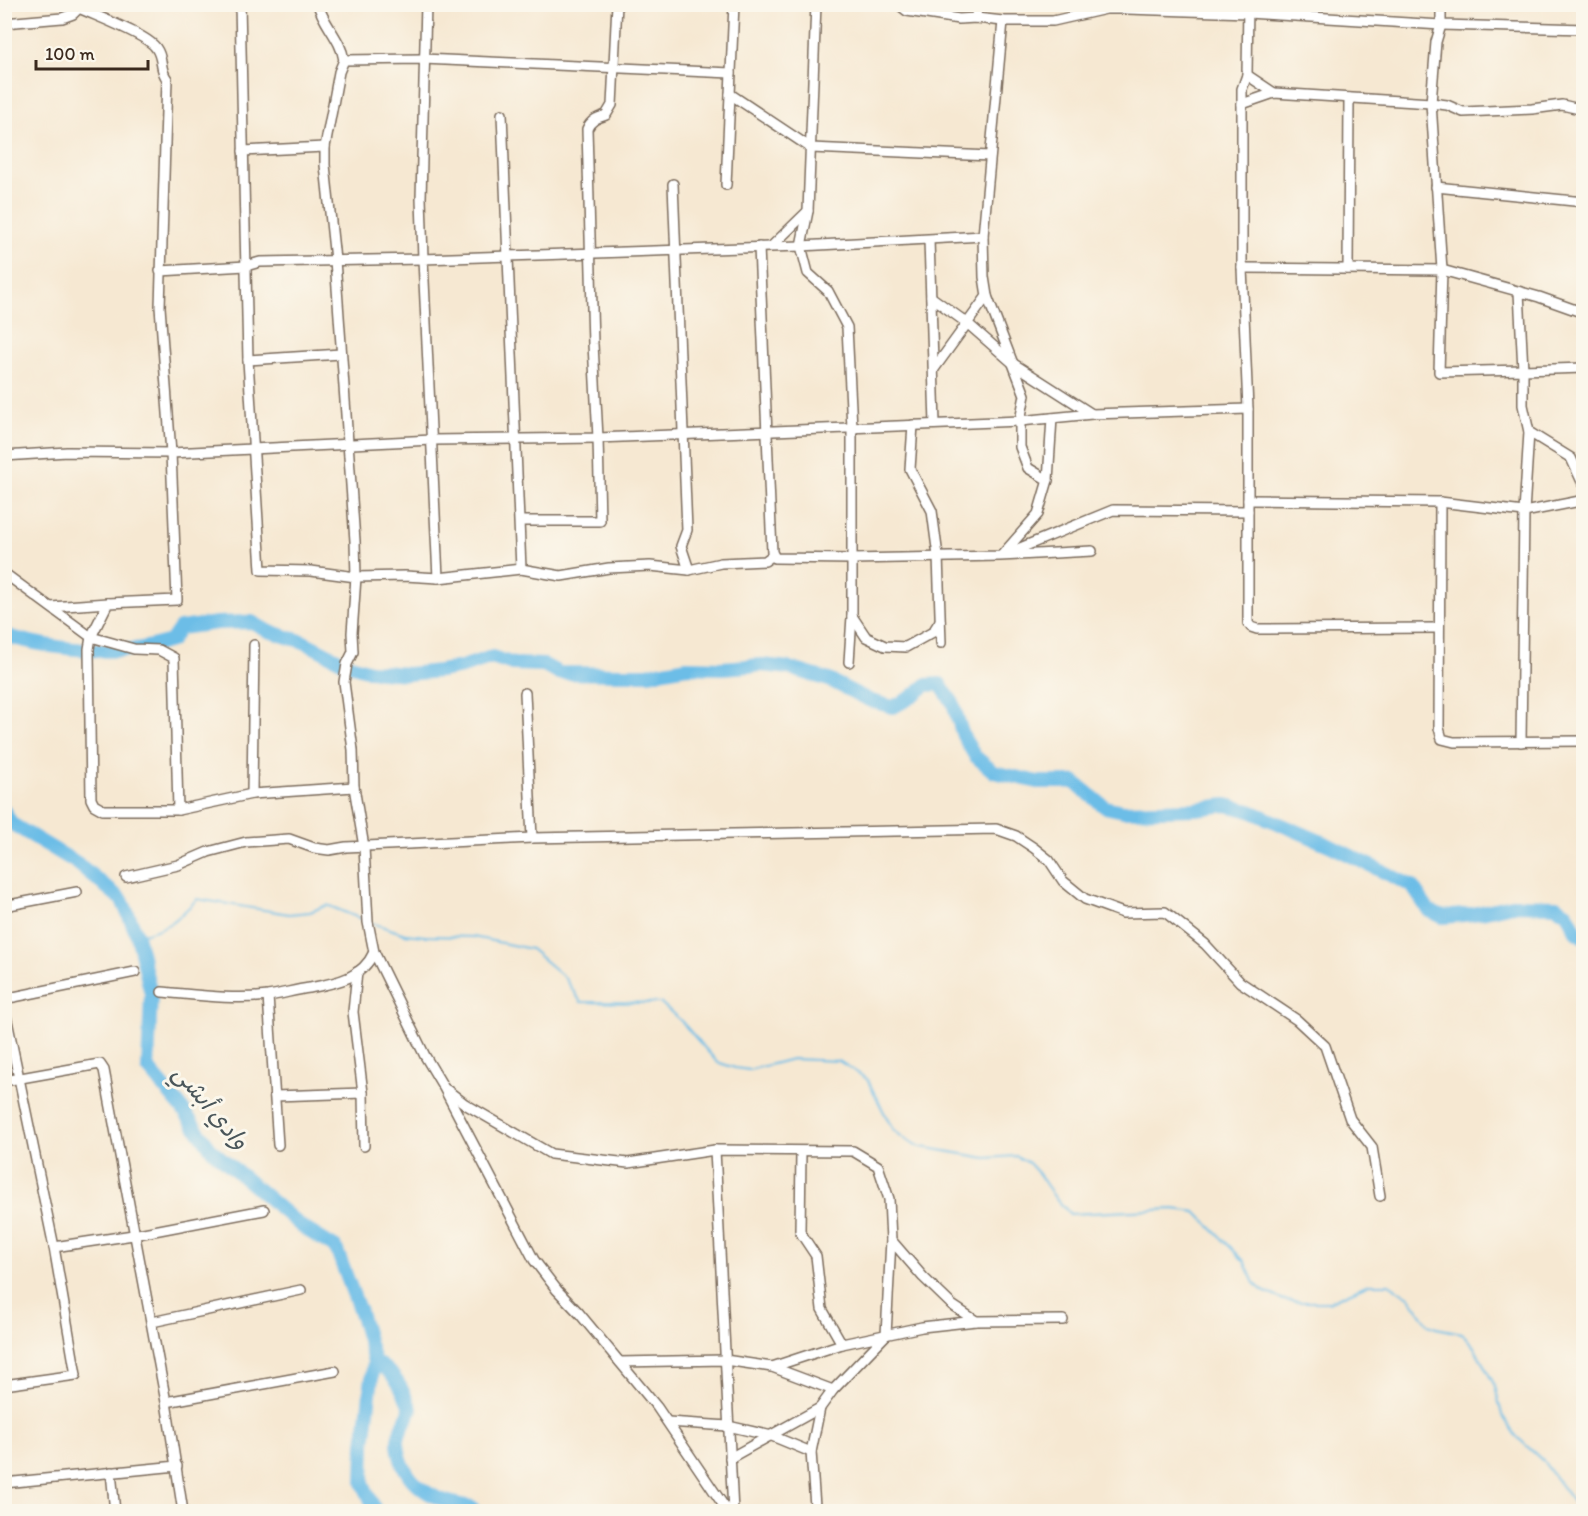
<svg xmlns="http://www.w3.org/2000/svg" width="1588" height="1516" font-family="Itim,'Playpen Sans Arabic',sans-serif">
	<rect width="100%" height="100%" fill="#fbf7ec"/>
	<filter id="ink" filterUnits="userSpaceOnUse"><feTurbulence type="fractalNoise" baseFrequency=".0167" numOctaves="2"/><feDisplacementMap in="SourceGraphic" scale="12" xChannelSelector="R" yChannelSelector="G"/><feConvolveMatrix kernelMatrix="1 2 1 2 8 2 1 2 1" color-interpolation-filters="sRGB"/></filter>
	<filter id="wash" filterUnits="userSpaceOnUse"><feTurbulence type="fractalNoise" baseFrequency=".008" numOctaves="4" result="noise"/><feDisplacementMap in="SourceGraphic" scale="24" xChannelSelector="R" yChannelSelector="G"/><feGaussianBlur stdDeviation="1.35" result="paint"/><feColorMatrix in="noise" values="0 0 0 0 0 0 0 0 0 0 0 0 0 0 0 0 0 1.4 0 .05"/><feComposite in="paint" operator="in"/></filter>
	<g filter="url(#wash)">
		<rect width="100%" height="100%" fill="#f6e8d2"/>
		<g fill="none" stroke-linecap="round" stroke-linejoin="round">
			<g stroke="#6cbde7" stroke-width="2">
				<polyline points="372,923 405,934 425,936 473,937 531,949 564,977 581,1002 661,1003 681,1021 717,1062 735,1068 749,1070 792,1059 839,1061 867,1079 893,1130 908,1141 921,1147 986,1158 1016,1156 1029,1163 1039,1174 1053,1195 1070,1214 1174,1209 1196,1212 1244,1261 1254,1283 1263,1291 1284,1300 1301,1302 1328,1302 1369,1284 1389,1284 1409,1297 1429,1325 1436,1328 1462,1333 1474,1347 1495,1386 1502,1415 1516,1436 1543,1461 1577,1507"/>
				<path d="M137,935C168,929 176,921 197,899L289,914L310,912L327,905L364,920"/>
			</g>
			<g stroke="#6cbde7" stroke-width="14">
				<path d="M4,635C42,647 95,654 134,649C147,648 159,644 171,641L180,628L217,623L252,622L268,631L304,642L347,664L370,671L407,674L440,671L462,667L492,657L513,664L544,665L559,673L622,674H648L687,667L722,668L762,665L789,668L829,680L871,701L893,707L910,698L926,685L940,684L953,703L963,736L975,756L994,772L1038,782H1074L1105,807L1123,811L1196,809L1226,805L1250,811L1329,845L1412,886L1429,911L1443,917L1473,914L1512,905L1556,906L1567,913L1576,931L1584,938"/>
				<polyline points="4,811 12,824 77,863 122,900 137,935 151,994 148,1068 181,1107 212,1150 302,1227 336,1248 360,1312 374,1361 364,1444 363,1483 376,1512"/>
				<path d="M374,1361C396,1374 401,1386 411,1409C407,1418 397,1434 398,1443C401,1485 435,1502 472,1507L475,1512"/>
			</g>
		</g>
	</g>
	<g filter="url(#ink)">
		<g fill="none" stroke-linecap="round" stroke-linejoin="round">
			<g stroke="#7c6c5d" stroke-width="12">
				<g id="minor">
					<polyline points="240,4 248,360 261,570 311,571 356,577 405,576 438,578 521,569 502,114"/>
					<path d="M318,4C323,24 341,39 344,60L339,72L332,110L325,147V165L335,260L355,541L356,577L352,633L353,652L347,664L344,682L353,750L354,787L364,847L368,922L374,952L425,1056L444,1088L534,1260L557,1290L579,1313L657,1407L728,1512"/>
					<polyline points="816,4 808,211 801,246 808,273 828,291 847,327 852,428 852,616 849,662"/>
					<polyline points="898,4 907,11 959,19 976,18 1003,21 1053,21 1106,9 1127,9 1248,13 1441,25 1584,29"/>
					<polyline points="1248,4 1247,75 1242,89 1242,268 1248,409 1248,623 1251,627 1257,629 1439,628"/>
					<polyline points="1441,4 1441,25 1436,42 1431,103 1442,270 1439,372 1523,370 1523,405 1529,432 1571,458 1584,486"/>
					<path d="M79,8C96,16 148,35 156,48C164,59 159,69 167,79L160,307L171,453L177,600L108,603L91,637L89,649L91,799L94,805L103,810H178L252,794L354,787"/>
					<polyline points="976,18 977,4"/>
					<polyline points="1003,21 983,236 984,277 987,296 1025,395 1020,421 1020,447 1028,468 1048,480"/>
					<polyline points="4,23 62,18 73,14 79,8 79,4"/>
					<polyline points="344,60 423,59 731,73"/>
					<polyline points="1247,75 1274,93"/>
					<polyline points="730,94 811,148 990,156"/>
					<polyline points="1242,104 1274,93 1431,103 1447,105 1463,112 1532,109 1562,105 1584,110"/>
					<polyline points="243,151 325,147"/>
					<polyline points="673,184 687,530 681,546 689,570"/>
					<polyline points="726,185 734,4"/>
					<polyline points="1436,187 1584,202"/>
					<polyline points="929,240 935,424"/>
					<polyline points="772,246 808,211"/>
					<polyline points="759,247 772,552 775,558 852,559 1000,556 1092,551"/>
					<polyline points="1242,268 1442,270 1539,297 1584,313"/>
					<polyline points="1348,269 1349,98"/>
					<polyline points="160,271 246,266 260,262 423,259 421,198 426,4"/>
					<polyline points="1519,292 1523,370 1584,368"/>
					<polyline points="931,297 967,323 1014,364 1092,414"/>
					<polyline points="248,360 341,354"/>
					<polyline points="934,369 987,296"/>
					<polyline points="913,425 910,469 932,511 938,556 941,643"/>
					<polyline points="4,456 67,452 171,453 432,440 598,438 1020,421 1092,414 1248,409"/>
					<polyline points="1248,500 1440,502 1524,512 1580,501 1584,498"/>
					<polyline points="1440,502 1439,728 1442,739 1454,742 1584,741"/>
					<path d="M520,521H600L598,438L593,344L587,129C591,120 597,118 606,115L612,105L617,4"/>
					<polyline points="1008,553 1113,510 1248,511"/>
					<polyline points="1002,555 1038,514 1048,480 1052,418"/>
					<polyline points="521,569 561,576 609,568 650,566 689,570 721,563 765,561 773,555"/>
					<polyline points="4,573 91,637 134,649 159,650 174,658 178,810"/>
					<polyline points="438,578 423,259 801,246 983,236"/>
					<polyline points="51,607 108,603"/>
					<polyline points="852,616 866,637 885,646 906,647 933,632 940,621"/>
					<polyline points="525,693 532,838"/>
					<polyline points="1521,742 1524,512 1529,432"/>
					<polyline points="252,794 254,645"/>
					<polyline points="126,877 178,865 208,852 246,842 289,839 314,848 329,850 346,847 532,838 996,829 1016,836 1034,848 1049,860 1063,881 1085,899 1123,913 1165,912 1205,944 1240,982 1297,1020 1325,1046 1350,1119 1372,1147 1380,1196"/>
					<polyline points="4,906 77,892"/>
					<polyline points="357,972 353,1012 363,1093 364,1146"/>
					<path d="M162,992C197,995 233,1000 268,996C282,994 295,990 309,988C335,983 362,979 374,952"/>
					<polyline points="268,996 278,1145"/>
					<polyline points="4,999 135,972"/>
					<polyline points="4,1006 54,1247 76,1375 4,1385"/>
					<polyline points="4,1081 94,1065 100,1064 104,1070 166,1402 335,1371"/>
					<polyline points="447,1090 465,1104 551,1154 628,1163 715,1150 853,1151 878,1166 889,1199 891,1240 923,1277 952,1305 976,1321 1063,1320"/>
					<polyline points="275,1096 363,1093"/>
					<polyline points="715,1150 733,1512"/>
					<polyline points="801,1152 800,1232 816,1256 822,1309 842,1344"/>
					<polyline points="54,1247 133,1235 264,1210"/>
					<polyline points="152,1322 301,1290"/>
					<polyline points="620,1362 725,1360 772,1367 833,1390"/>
					<polyline points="772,1367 842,1344 922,1327 976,1321"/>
					<polyline points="166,1402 183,1512"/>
					<polyline points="668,1422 728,1426 772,1436 811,1452"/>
					<polyline points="730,1458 820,1408"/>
					<polyline points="111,1472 115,1512"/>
					<polyline points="4,1483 177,1466"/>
					<polyline points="815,1506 811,1452 820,1408 833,1390 886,1335 891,1240"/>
				</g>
			</g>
			<use href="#minor" stroke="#fff" stroke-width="9"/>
		</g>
	</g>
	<g text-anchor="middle" stroke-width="6" stroke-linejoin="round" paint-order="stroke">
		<g font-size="24" font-style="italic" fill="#4a565a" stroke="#fbf7ec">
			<text transform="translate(211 1107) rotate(50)" y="8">وادي أبشي</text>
		</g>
	</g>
	<rect width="1588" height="1516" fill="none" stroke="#fbf7ec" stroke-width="24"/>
	<path d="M36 60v9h112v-9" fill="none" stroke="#3b2a1e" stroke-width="3"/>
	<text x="45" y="60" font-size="18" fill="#3b2a1e" stroke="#fbf7ec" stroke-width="4.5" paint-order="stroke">100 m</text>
</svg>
